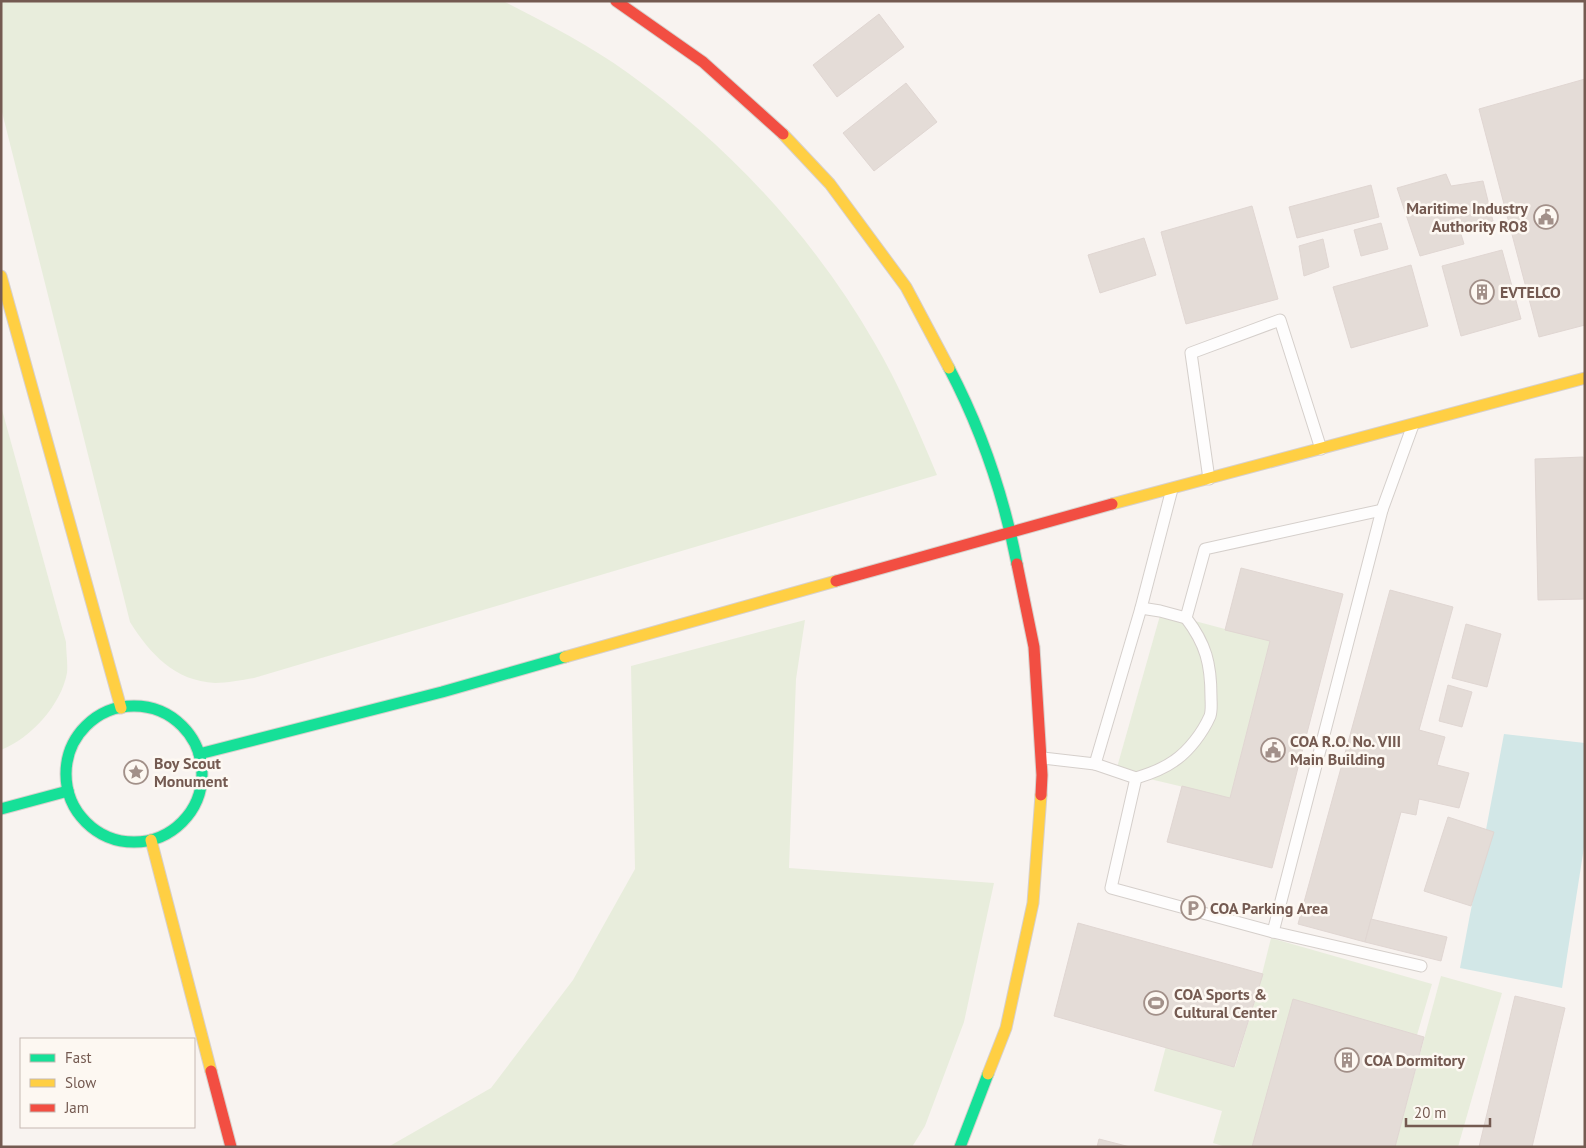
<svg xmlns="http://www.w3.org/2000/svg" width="1586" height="1148" font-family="'PT Sans',sans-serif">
	<rect width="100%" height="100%" fill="#f8f3f0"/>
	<g fill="#e8eddc">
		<path d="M1,1H503C546,23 589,45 628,73C727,144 813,236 874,342C899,384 918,430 937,475L254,678C241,680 227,683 215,683C175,681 150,654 130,622L1,108Z"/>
		<path d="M1,406L66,642C66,652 68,663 67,673C61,705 31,738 1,750Z"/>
		<polygon points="1161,612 1270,641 1230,798 1116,771"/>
		<polygon points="805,620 796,679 789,868 994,883 964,1022 925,1126 912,1147 388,1147 491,1088 573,980 635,869 631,666"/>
		<polygon points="1271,938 1432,984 1417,1035 1293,1000 1252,1147 1226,1147 1213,1143 1222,1111 1154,1091 1166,1046 1235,1067 1258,990"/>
		<polygon points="1441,976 1502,993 1458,1147 1395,1147"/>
	</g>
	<polygon fill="#d2e7e7" points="1504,734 1585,743 1585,841 1562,988 1460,968"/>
	<g fill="#e4dcd7" stroke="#e0d6d2">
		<polygon points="879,14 904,47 837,97 813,65"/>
		<polygon points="1585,79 1585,325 1539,337 1479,109"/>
		<polygon points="906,83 937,122 874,171 843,133"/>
		<polygon points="1446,174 1451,186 1483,181 1493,221 1460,231 1464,244 1420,256 1397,188"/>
		<polygon points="1371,185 1379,217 1297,238 1289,207"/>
		<polygon points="1252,206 1278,299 1186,324 1161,232"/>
		<polygon points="1381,223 1388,249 1361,256 1354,230"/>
		<polygon points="1144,238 1156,275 1100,293 1088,255"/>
		<polygon points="1323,239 1329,267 1304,276 1299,246"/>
		<polygon points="1502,250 1521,319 1461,336 1442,266"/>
		<polygon points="1411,265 1428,326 1351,348 1333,287"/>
		<polygon points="1583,457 1585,599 1538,600 1535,459"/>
		<polygon points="1241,568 1343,594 1272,868 1167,842 1182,786 1230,798 1270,641 1225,630"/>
		<polygon points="1390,590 1453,607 1419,730 1445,737 1437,765 1469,773 1459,808 1419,799 1416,815 1401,812 1365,942 1298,924"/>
		<polygon points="1466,624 1501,634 1487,687 1452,678"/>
		<polygon points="1448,685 1472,692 1462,727 1439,721"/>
		<polygon points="1448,817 1494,832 1471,906 1424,891"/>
		<polygon points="1371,919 1447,937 1441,961 1365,942"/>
		<polygon points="1078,923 1263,974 1234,1067 1054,1016"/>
		<polygon points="1515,996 1565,1008 1532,1147 1479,1147"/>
		<polygon points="1293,999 1424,1037 1395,1147 1252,1147"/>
		<polygon points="1099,1139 1130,1147 1097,1147"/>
	</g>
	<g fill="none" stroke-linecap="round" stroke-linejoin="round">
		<g stroke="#d5cfcb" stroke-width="13">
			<g id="lane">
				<polyline points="1413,425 1382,510 1273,932 1421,966"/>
				<polyline points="1209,479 1191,353 1280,320 1321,449"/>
				<polyline points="1141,608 1160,611 1186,618"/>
				<polyline points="1043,758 1095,764 1141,608 1172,489"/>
				<polyline points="1095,764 1136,778"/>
				<path d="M1273,932L1111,888L1136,778C1149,774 1163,769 1174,761C1189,751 1203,732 1210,716C1212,710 1211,702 1211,697C1211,664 1206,644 1186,618L1205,549L1382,510"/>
			</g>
		</g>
		<g stroke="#d7d0cc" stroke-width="13">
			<g id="fast">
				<path d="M949,368C981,429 1004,497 1017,564"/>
				<circle cx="134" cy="774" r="68"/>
				<polyline points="199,754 442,692 565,657"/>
				<polyline points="1,809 68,791"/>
				<polyline points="960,1147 988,1074"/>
			</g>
		</g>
		<g stroke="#d7d0cc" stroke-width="13">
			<g id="slow">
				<polyline points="783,134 830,184 906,287 949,368"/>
				<polyline points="1,276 121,708"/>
				<polyline points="1112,504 1585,378"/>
				<polyline points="565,657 836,581"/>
				<polyline points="151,840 211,1071"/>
				<polyline points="988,1074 1006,1028 1033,903 1041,795"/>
			</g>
		</g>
		<g stroke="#d7d0cc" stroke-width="13">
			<g id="jam">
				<polyline points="616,1 703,62 783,134"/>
				<polyline points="1017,564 1034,647 1042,775 1041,795"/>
				<polyline points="836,581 1112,504"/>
				<polyline points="211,1071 231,1147"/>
			</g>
		</g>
		<use href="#lane" stroke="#fefdfd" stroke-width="11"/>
		<use href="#fast" stroke="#16e098" stroke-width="11"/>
		<use href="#slow" stroke="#ffcf43" stroke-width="11"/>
		<use href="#jam" stroke="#f24e42" stroke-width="11"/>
	</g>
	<defs>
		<g id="civic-ring" transform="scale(1.25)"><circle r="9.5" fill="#fdf8f2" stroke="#a29089" stroke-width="1.5"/><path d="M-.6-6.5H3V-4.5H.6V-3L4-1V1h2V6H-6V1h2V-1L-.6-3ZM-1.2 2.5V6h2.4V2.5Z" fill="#a29089"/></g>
		<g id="building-ring" transform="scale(1.25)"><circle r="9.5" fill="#fdf8f2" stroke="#a29089" stroke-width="1.5"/><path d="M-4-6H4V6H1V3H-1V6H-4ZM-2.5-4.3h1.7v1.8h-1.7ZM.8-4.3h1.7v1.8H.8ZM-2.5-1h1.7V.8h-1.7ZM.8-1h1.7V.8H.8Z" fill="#a29089"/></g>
		<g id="sight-ring" transform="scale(1.25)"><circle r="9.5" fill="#fdf8f2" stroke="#a29089" stroke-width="1.5"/><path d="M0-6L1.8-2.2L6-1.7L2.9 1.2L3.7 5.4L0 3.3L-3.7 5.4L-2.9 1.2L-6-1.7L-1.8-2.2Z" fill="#a29089"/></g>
		<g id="parking-ring" transform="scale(1.25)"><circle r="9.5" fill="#fdf8f2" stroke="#a29089" stroke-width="1.5"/><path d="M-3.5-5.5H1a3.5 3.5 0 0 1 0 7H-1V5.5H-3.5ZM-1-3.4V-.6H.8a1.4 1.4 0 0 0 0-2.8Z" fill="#a29089"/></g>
		<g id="stadium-ring" transform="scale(1.25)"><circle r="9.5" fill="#fdf8f2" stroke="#a29089" stroke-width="1.5"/><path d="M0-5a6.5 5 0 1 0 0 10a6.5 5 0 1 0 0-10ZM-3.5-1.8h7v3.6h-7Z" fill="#a29089"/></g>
	</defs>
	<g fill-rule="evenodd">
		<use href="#civic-ring" x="1546" y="217"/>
		<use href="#building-ring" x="1482" y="292"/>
		<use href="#civic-ring" x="1273" y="750"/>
		<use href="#sight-ring" x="136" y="772"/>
		<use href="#parking-ring" x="1193" y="908"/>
		<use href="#stadium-ring" x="1156" y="1003"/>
		<use href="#building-ring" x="1347" y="1060"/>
	</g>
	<g text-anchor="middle" stroke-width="5" stroke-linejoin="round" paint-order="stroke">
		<g font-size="16" font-weight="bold" fill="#745a51" stroke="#fdf8f2" text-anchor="start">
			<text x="1528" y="214" text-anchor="end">Maritime Industry<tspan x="1528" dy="18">Authority RO8</tspan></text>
			<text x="1500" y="298">EVTELCO</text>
			<text x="1290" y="747">COA R.O. No. VIII<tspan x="1290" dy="18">Main Building</tspan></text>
			<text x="154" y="769">Boy Scout<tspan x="154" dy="18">Monument</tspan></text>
			<text x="1210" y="914">COA Parking Area</text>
			<text x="1174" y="1000">COA Sports &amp;<tspan x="1174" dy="18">Cultural Center</tspan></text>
			<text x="1364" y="1066">COA Dormitory</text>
		</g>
	</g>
	<rect width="1586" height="1148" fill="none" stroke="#745a51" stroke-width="5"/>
	<rect x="20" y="1038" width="175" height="90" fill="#fdf8f2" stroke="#c6b9b2"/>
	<rect x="30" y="1054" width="25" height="8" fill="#16e098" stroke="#c6b9b2"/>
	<text x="65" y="1063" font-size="15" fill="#745a51">Fast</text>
	<rect x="30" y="1079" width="25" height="8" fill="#ffcf43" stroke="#c6b9b2"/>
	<text x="65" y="1088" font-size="15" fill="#745a51">Slow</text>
	<rect x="30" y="1104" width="25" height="8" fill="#f24e42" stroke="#c6b9b2"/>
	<text x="65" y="1113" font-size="15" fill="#745a51">Jam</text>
	<path d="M1406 1118v8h84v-8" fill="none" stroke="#745a51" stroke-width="2.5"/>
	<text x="1414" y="1118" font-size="15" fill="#745a51" stroke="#fdf8f2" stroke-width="4" paint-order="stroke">20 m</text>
</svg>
